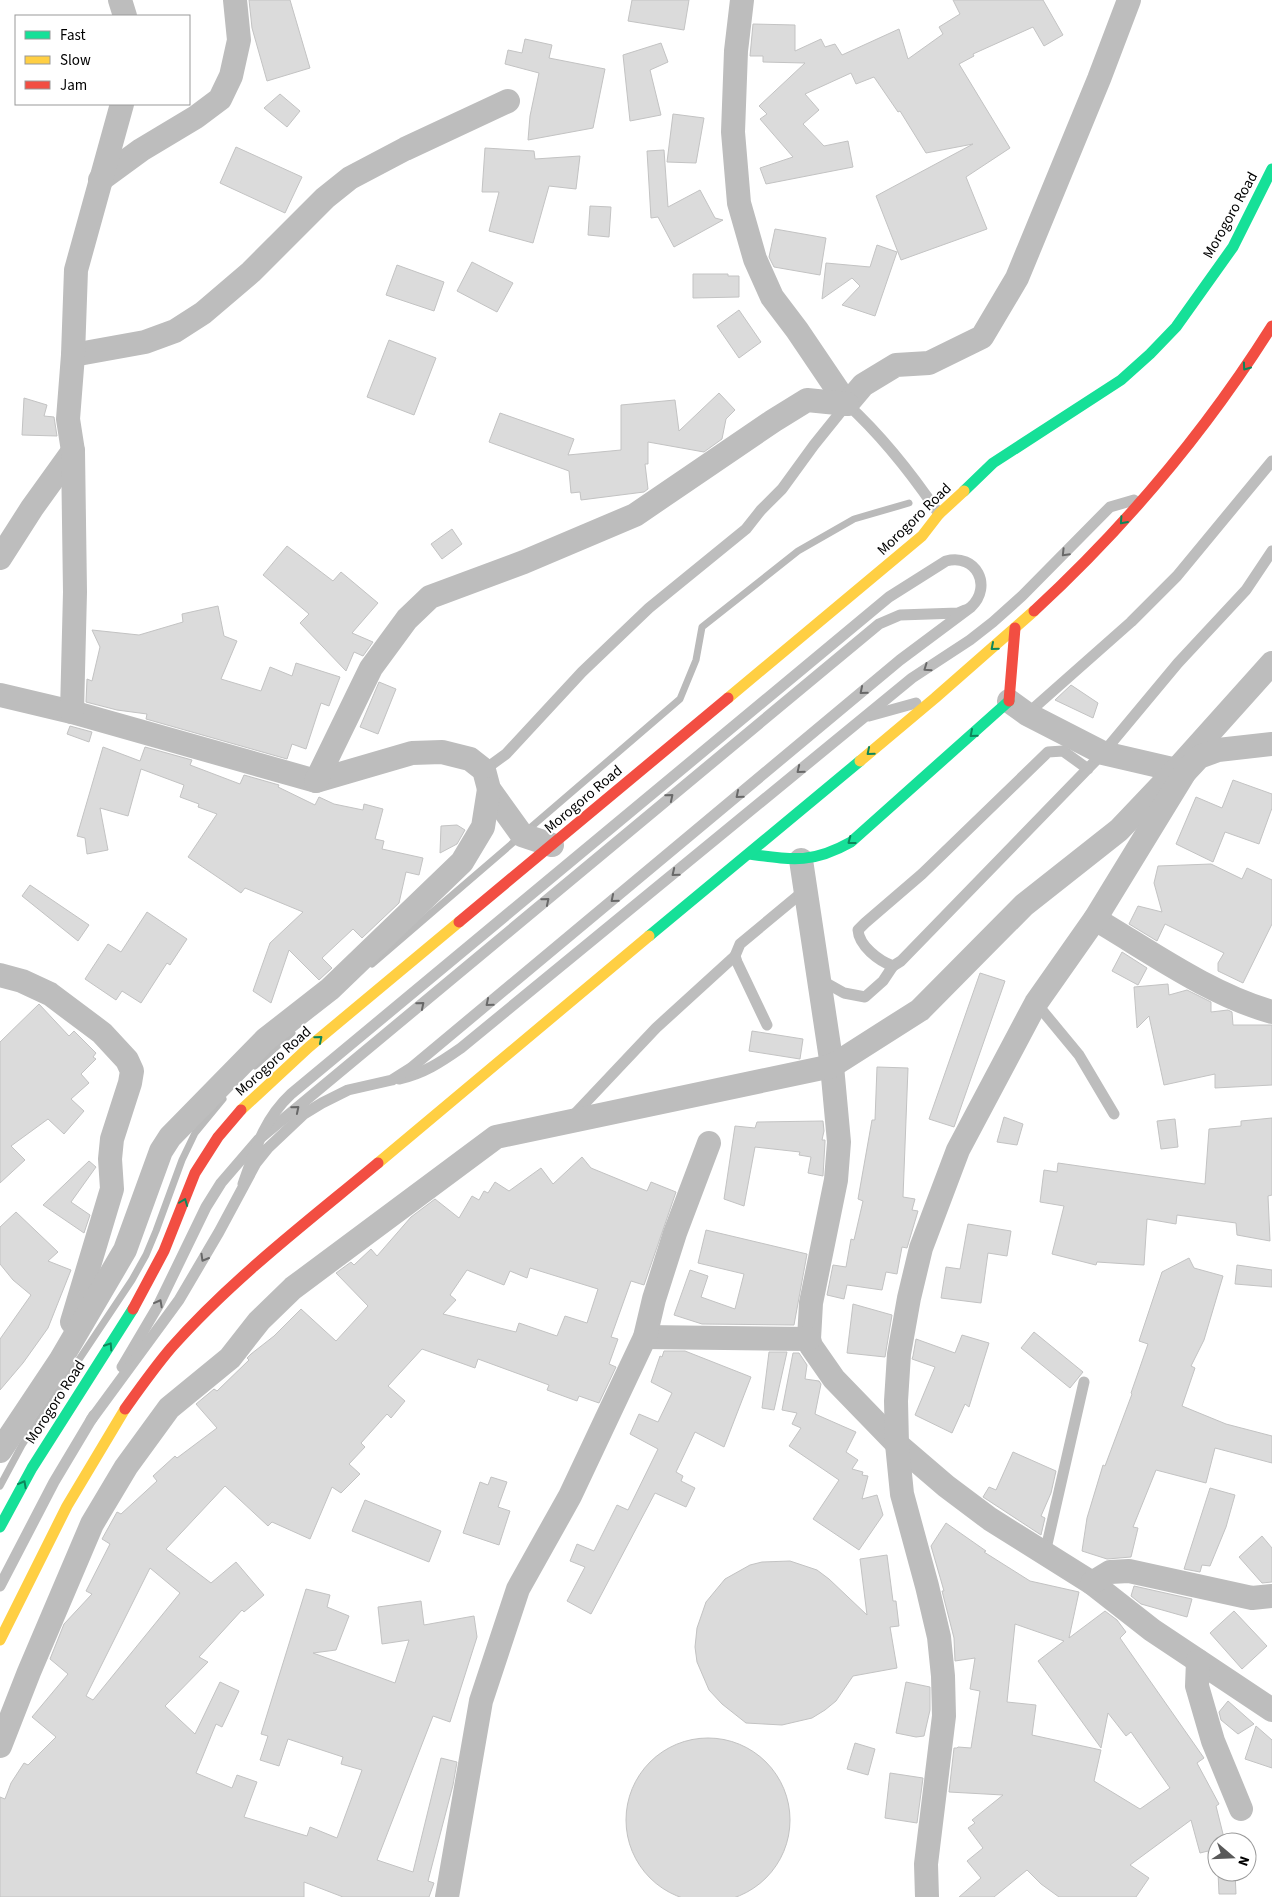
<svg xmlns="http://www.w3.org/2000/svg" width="1272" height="1897" font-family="'Source Sans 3',sans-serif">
	<rect width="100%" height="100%" fill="#fff"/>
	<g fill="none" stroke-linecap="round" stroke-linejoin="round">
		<g stroke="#bababa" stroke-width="7">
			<polyline points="372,964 680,699 696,660 702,627 798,551 854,519 909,503"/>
			<polyline points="255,1066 292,1033"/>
			<polyline points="0,1486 22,1445 132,1280 146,1255 156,1231 182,1160 195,1133 223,1099"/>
		</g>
	</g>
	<g fill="#dbdbdb" stroke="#c3c3c3" fill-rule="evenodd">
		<polygon points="249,0 290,0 310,68 267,81 252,28"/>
		<polygon points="632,0 689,0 684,30 628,21"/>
		<polygon points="953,0 1043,0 1063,35 1044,46 1033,27 973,54 974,56 959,64 1010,148 966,177 987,229 901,260 876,196 973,144 926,153 900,111 898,112 874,77 856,84 851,73 805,94 819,110 803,124 824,146 848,141 853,167 766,184 760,168 793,157 760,119 767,114 759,106 805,63 763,62 763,56 750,56 753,24 795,25 795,51 821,39 825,47 835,44 842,55 899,29 908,59 943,34 939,27 960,14"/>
		<polygon points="525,39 552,45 549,58 605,69 593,128 528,140 530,116 539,73 505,64 508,50 522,53"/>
		<polygon points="661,43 668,62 650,70 661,115 630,121 623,55"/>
		<polygon points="280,94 300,111 287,127 264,108"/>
		<polygon points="673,114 704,118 696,163 667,162"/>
		<polygon points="236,147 302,177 285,213 220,183"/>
		<polygon points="485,148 534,151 535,159 580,156 576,189 549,186 533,243 489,231 499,192 482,192"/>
		<polygon points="664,150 668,207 700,190 715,218 723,220 674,247 658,217 651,218 647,151"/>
		<polygon points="590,206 611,207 609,237 588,235"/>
		<polygon points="775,229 826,238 820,275 774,267 769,257"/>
		<polygon points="877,245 897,252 875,316 842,305 860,286 852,278 822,299 826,263 870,267"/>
		<polygon points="472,262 513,283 497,312 457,291"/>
		<polygon points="397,265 444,282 434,311 386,295"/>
		<polygon points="693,274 728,274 728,276 739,276 739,297 693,298"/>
		<polygon points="739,310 761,342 739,358 717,326"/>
		<polygon points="389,340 436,358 414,415 367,397"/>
		<polygon points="719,393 735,410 726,419 722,439 704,452 648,442 648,464 645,464 648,489 644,492 581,500 580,492 571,493 569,471 489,442 500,413 574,439 568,455 621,450 621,405 675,400 679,431"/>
		<polygon points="24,398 47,405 44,416 54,417 57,436 22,435"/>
		<polygon points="452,529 462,544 442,559 431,544"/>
		<polygon points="287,546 333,581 341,572 378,603 352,633 373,642 363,656 354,652 346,671 300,623 309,614 263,575"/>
		<polygon points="218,606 224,636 237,641 221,679 261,691 270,667 292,676 296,663 340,677 329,706 321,703 306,749 292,744 287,759 146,719 147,714 117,710 86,702 87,679 92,681 100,647 92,630 139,635 183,622 182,614"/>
		<polygon points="379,682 396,689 378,734 360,727"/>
		<polygon points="1071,685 1098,703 1093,718 1055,700"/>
		<polygon points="70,726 92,732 89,742 67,734"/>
		<polygon points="103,747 140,761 145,747 192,760 190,765 240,784 244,775 279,785 278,787 315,805 319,797 334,804 363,810 364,804 383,809 375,839 384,841 382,849 423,858 419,875 406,872 399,903 362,938 353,929 322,958 332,968 319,980 289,950 271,1003 253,991 270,943 303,912 245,888 241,893 188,857 217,814 198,807 199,804 180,797 184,785 141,769 128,816 100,808 108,850 87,854 85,838 77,836"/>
		<polygon points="1233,780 1272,794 1272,808 1259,844 1225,832 1213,862 1176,844 1196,797 1222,808"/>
		<polygon points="457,825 465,830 457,844 440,853 441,826"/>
		<polygon points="1211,864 1242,879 1247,868 1272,880 1272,924 1243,983 1218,971 1218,963 1224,953 1165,924 1157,941 1129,924 1138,906 1162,912 1154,883 1158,866"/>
		<polygon points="30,885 89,925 78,941 22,896"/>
		<polygon points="147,912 187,939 170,965 167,963 141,1003 122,991 116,1000 85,979 108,944 121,952"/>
		<polygon points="1122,952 1147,968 1138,985 1112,971"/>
		<polygon points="980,973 1005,981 954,1127 929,1119"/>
		<polygon points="1168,984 1169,995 1187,990 1211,1002 1211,1012 1228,1010 1232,1012 1233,1025 1272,1025 1272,1085 1215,1088 1215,1074 1164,1085 1149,1016 1137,1028 1134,987"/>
		<polygon points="39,1004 69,1036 74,1031 96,1053 93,1057 96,1059 81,1074 89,1083 71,1099 84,1111 64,1134 48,1119 11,1146 25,1160 0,1183 0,1042"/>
		<polygon points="752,1031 803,1039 800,1059 749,1051"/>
		<polygon points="877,1067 908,1068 903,1197 915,1199 912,1210 918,1211 907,1248 902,1247 897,1274 886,1272 882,1290 847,1285 844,1299 827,1295 833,1265 846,1267 851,1239 854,1240 863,1201 858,1199 872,1120 875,1120"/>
		<polygon points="1004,1117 1023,1124 1017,1145 997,1142"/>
		<polygon points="1272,1118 1272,1195 1268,1196 1270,1241 1237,1235 1236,1223 1177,1215 1176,1224 1147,1219 1144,1265 1097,1262 1096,1265 1052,1254 1064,1206 1040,1202 1044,1170 1057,1172 1058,1163 1205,1184 1209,1129 1241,1126 1241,1121"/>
		<polygon points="1175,1119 1178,1147 1161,1149 1157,1121"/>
		<polygon points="823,1121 824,1131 822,1140 825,1140 825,1142 823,1176 808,1173 811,1157 799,1155 800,1152 755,1147 744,1206 724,1199 735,1126 755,1128 757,1122"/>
		<path d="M582,1157L591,1168L647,1191L651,1182L676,1192L644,1285L631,1281L611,1337L618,1339L609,1364L616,1367L599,1403L579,1396L577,1401L547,1390L549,1385L478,1359L475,1368L422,1349L388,1386L405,1401L391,1418L387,1414L361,1443L365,1447L349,1464L360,1474L341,1493L332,1487L310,1539L272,1522L268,1526L225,1486L166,1549L211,1583L236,1562L264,1595L244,1612L242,1610L199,1657L208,1662L165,1706L195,1734L220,1682L239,1691L222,1727L216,1724L196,1773L232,1788L237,1775L257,1782L244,1817L307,1836L310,1827L337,1838L362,1770L341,1764L343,1757L288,1739L279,1766L260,1760L268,1736L261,1734L306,1589L330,1595L327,1607L349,1616L336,1650L313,1653L395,1683L409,1640L382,1644L378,1607L421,1601L424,1625L474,1616L477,1637L450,1722L433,1716L377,1860L413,1872L441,1758L457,1762L453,1785L428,1881L434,1883L429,1897H343L304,1882V1897H0V1797L5,1799L11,1783L24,1763L28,1765L56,1737L32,1717L68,1674L50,1659L64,1624L92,1594L86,1591L110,1544L102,1539L117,1512L121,1514L157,1481L153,1476L175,1456L177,1458L217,1428L196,1404L214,1389L217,1391L249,1360L247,1358L251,1354L274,1336L301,1309L336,1341L368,1306L336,1273L351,1262L354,1265L371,1249L377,1256L411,1217L435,1199L459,1218L472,1196L479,1200L484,1191L488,1193L495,1182L509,1191L541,1168L553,1184ZM530,1268L598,1289L587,1323L565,1316L557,1336L519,1323L516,1332L443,1314L456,1300L450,1295L467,1270L504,1285L510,1271L527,1278ZM150,1568L180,1593L93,1700L86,1696Z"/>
		<polygon points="89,1161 96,1167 71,1202 90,1215 84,1233 43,1205"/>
		<polygon points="16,1212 58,1252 48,1261 71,1270 48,1328 23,1363 0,1390 0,1339 31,1295 13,1280 0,1264 0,1227"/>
		<polygon points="968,1224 1011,1231 1007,1256 988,1253 981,1303 941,1298 946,1267 960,1269"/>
		<polygon points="706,1230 807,1254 794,1325 702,1324 674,1315 690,1270 708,1276 701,1297 735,1309 744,1274 698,1263"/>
		<polygon points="1189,1258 1194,1268 1223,1276 1204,1340 1191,1366 1195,1368 1182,1406 1226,1424 1272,1436 1272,1463 1215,1448 1206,1483 1156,1470 1133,1527 1138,1528 1131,1557 1107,1559 1082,1551 1087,1518 1103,1465 1105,1466 1132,1394 1131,1393 1148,1344 1139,1341 1162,1272"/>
		<polygon points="1237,1265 1272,1270 1272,1287 1235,1284"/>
		<polygon points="853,1304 892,1315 885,1357 847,1353"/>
		<polygon points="1034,1332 1083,1372 1070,1388 1021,1348"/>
		<polygon points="962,1335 989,1343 969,1407 965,1404 952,1433 915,1415 935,1367 912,1359 913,1356 916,1339 955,1353"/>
		<polygon points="664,1351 685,1351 751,1377 724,1447 695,1432 676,1472 683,1476 681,1481 695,1488 686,1507 655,1493 591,1614 567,1601 585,1567 570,1561 577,1544 594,1551 617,1505 628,1510 658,1449 630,1434 639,1414 658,1422 672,1393 651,1382 660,1356 662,1357"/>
		<polygon points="769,1352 787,1352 774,1410 762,1408"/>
		<polygon points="793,1353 799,1353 807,1365 805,1379 819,1381 821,1384 815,1414 856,1432 846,1452 858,1460 852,1469 863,1472 862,1475 868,1476 862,1499 877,1495 883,1515 859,1550 813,1519 839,1480 789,1446 801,1428 792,1424 797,1413 782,1410"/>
		<polygon points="1013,1452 1056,1471 1051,1493 1041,1516 1045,1518 1041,1535 983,1497 989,1487 996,1490"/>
		<polygon points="491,1477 507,1482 498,1507 510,1511 499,1545 463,1533 480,1482 488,1485"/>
		<polygon points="1210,1488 1235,1495 1226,1527 1210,1566 1202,1565 1200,1572 1184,1569"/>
		<polygon points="365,1500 441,1531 429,1562 352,1531"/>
		<path d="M946,1523L986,1551L984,1552L1030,1581L1079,1592L1069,1638L1105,1611L1117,1620L1126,1632L1120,1638L1204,1758L1197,1763L1219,1804L1216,1806L1225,1842H1217V1860L1210,1862L1208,1851L1200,1853L1191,1820L1130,1865L1149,1878L1136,1897H1059L1041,1884L1027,1870L994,1897H959L981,1878L967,1861L983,1848L968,1828L975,1823L972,1820L1003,1795L949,1792L954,1748H957L958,1747L971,1748L980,1691L970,1689L975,1658L955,1661L954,1638L942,1591H944L931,1546ZM1015,1624L1064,1641L1038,1661L1101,1748L1108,1713L1126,1736L1131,1732L1170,1788L1140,1809L1094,1781L1101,1750L1032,1735L1036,1705L1007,1702Z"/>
		<polygon points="1262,1536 1272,1548 1272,1582 1262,1583 1239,1557"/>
		<polygon points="887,1555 893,1601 896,1601 899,1626 890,1627 897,1668 853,1676 836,1701 825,1710 812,1718 782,1725 746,1723 722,1704 709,1690 697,1662 695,1647 697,1628 706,1602 725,1579 750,1565 762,1562 790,1561 817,1570 829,1579 867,1615 860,1559"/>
		<polygon points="1134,1586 1192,1599 1187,1617 1141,1604 1131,1596"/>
		<polygon points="1234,1611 1267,1646 1242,1669 1210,1633"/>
		<polygon points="906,1682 930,1687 930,1710 924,1736 916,1737 896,1733"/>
		<polygon points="1228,1701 1254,1724 1238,1734 1221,1720 1219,1712"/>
		<polygon points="1256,1726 1272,1740 1272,1768 1245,1759"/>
		<circle cx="708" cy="1820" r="82"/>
		<polygon points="855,1743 875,1749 868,1775 847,1769"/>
		<polygon points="890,1773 923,1778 917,1823 885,1818"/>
		<polygon points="1218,1872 1235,1872 1236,1894 1219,1894"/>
	</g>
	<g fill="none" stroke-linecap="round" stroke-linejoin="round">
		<g stroke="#bdbdbd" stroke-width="11">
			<polyline points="1027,714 1131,622 1177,576 1272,461"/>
			<polyline points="869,716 916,703"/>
			<path d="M1088,769L1063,751L1048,752L922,874L865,923L858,930C859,946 879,961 893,966L901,961L1103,753L1178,663L1246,590L1272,551"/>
			<path d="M484,770L506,754L582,672L649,608L746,529L761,510L782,489L814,445L847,404C883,437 912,474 939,514"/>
			<polyline points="819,979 844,993 865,997 883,981 893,966"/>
			<polyline points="1036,1003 1079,1055 1114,1114"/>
			<polyline points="767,1025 737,962 735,956 740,944 805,890"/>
			<path d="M399,1079C423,1074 441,1062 461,1048L912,678L970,640L993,622L1022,596L1110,507L1134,500"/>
			<polyline points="571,1118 656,1028 735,956"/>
			<polyline points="122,1367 158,1306 206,1207 221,1183 258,1140 879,624 900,615 958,613 965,610"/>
			<path d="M91,1420L179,1300L219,1232L256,1163L268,1148L304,1114L322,1103L348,1090L392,1080L411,1068L900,660L971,607C993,586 976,553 946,561L889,597L291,1094C264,1119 255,1150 243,1184"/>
			<polyline points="1045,1553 1084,1382"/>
			<polyline points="0,1586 54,1482 94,1415"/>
		</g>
		<g stroke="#bdbdbd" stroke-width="24">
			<polyline points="120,0 125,16"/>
			<polyline points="742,0 736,51 733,132 739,203 755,259 772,297 797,330 847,404"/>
			<polyline points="100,180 141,150 196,117 220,99 231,76 239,40 235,0"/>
			<polyline points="73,355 145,342 175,331 203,313 251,272 325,198 350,178 405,149 508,101"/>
			<polyline points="847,404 863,385 896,365 929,363 982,337 1017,278 1099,79 1129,0"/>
			<polyline points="0,558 32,508 73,451"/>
			<polyline points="0,695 72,712 316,781 412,753 442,752 470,759 484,770 489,789 522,835 552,845"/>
			<polyline points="1009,701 1027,714 1103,753 1185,772"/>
			<polyline points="72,712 75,592 73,451 68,419 73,355 76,270 122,104"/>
			<polyline points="316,781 371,668 407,619 430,597 524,562 635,515 773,421 807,400 847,404"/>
			<polyline points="801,860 832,1066 839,1142 836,1180 811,1303 809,1339 811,1346 834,1379 897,1444 946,1486 990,1519 1092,1583 1152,1630 1272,1710"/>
			<path d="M1095,919C1151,952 1209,994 1272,1012"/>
			<polyline points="0,975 22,981 50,994 102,1033 127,1060 132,1071 130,1083 112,1139 110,1159 112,1189 72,1322"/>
			<polyline points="645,1337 809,1339"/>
			<polyline points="0,1451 60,1361 125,1250 161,1151 170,1137 266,1039 330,989 462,862 483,827 489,789"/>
			<polyline points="1092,1583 1110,1572 1129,1571 1252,1598 1272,1596"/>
			<polyline points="1198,1661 1197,1686 1213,1741 1241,1809"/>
			<polyline points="0,1746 29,1672 92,1524 126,1467 169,1408 230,1358 259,1321 293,1288 496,1137 832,1066 920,1010 1024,905 1119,830 1176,770 1272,663"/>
			<polyline points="447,1897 481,1701 518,1589 570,1496 645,1337 654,1299 675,1233 709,1143"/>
			<polyline points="927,1897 926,1864 944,1716 943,1676 939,1637 927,1586 902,1494 897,1444 896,1401 899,1354 909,1298 921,1248 958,1150 1036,1003 1095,919 1185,772 1199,757 1218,750 1272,744"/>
		</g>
		<g stroke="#16e098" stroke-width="11">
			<polyline points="964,491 993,463 1121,380 1150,354 1176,327 1233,247 1272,169"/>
			<path d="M749,854C792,860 812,864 851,842L1009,701"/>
			<polyline points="649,936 860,761"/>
			<polyline points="0,1527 32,1468 133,1309"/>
		</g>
		<g stroke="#ffcf43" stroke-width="11">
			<polyline points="728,698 922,536 939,514 964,491"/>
			<polyline points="860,761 935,698 1034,611"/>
			<polyline points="241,1110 309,1047 459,922"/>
			<polyline points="378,1163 649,936"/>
			<polyline points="0,1640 67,1506 125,1409"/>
		</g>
		<g stroke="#f24e42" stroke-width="11">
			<path d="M1034,611C1125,527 1206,431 1272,326"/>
			<polyline points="1009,701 1015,628"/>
			<polyline points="459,922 728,698"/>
			<polyline points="133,1309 164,1251 195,1173 218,1137 241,1110"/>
			<path d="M125,1409C140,1388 154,1368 171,1348C232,1279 307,1222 378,1163"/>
		</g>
	</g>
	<defs><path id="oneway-chevron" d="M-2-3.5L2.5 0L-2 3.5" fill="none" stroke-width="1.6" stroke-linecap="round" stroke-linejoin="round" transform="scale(1.25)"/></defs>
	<g stroke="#0d865b">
		<use href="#oneway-chevron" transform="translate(1246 367) rotate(126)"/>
		<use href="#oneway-chevron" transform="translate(1123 521) rotate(132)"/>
		<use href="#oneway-chevron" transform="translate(994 647) rotate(139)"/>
		<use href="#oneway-chevron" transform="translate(973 734) rotate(139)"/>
		<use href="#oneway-chevron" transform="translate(870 752) rotate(140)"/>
		<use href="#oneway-chevron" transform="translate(851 841) rotate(143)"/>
		<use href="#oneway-chevron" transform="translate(319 1039) rotate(-40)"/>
		<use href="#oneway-chevron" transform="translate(184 1202) rotate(-69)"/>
		<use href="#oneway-chevron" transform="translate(109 1346) rotate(-57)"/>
		<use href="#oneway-chevron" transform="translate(23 1484) rotate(-62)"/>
	</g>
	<g stroke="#686868">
		<use href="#oneway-chevron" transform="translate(1065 553) rotate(134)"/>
		<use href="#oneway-chevron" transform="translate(927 668) rotate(145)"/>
		<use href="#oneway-chevron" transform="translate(863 691) rotate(140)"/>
		<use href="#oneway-chevron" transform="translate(800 770) rotate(141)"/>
		<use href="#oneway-chevron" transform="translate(739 795) rotate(140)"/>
		<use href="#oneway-chevron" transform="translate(670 797) rotate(-40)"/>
		<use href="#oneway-chevron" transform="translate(675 873) rotate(141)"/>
		<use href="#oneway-chevron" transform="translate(614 899) rotate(140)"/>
		<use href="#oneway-chevron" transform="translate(546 901) rotate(-40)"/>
		<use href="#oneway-chevron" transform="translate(489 1003) rotate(140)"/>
		<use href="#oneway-chevron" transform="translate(421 1005) rotate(-40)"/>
		<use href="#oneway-chevron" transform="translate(296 1109) rotate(-40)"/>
		<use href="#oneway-chevron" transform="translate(204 1258) rotate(120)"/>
		<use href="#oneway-chevron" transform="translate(159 1303) rotate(-62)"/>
	</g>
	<g text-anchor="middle" stroke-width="4" stroke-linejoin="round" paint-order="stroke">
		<g font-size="15" fill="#000" stroke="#fff">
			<text transform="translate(1230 215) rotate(-61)" y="5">Morogoro Road</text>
			<text transform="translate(914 519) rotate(-44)" y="5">Morogoro Road</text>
			<text transform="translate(583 799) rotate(-40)" y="5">Morogoro Road</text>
			<text transform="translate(273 1061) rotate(-42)" y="5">Morogoro Road</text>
			<text transform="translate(55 1402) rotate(-57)" y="5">Morogoro Road</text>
		</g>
	</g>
	<rect x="15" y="15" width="175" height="90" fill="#ffffff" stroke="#999999"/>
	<rect x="25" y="31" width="25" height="8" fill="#16e098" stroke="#999999"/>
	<text x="60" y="40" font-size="15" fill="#000000">Fast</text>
	<rect x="25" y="56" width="25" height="8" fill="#ffcf43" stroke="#999999"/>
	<text x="60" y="65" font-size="15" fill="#000000">Slow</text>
	<rect x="25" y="81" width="25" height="8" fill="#f24e42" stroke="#999999"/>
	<text x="60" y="90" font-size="15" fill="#000000">Jam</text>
	<g transform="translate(1232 1857) rotate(109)"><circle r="24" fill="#ffffff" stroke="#999999"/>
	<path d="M0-4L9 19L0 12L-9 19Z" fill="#595959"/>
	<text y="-8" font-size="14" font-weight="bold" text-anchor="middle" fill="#000000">N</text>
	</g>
</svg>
